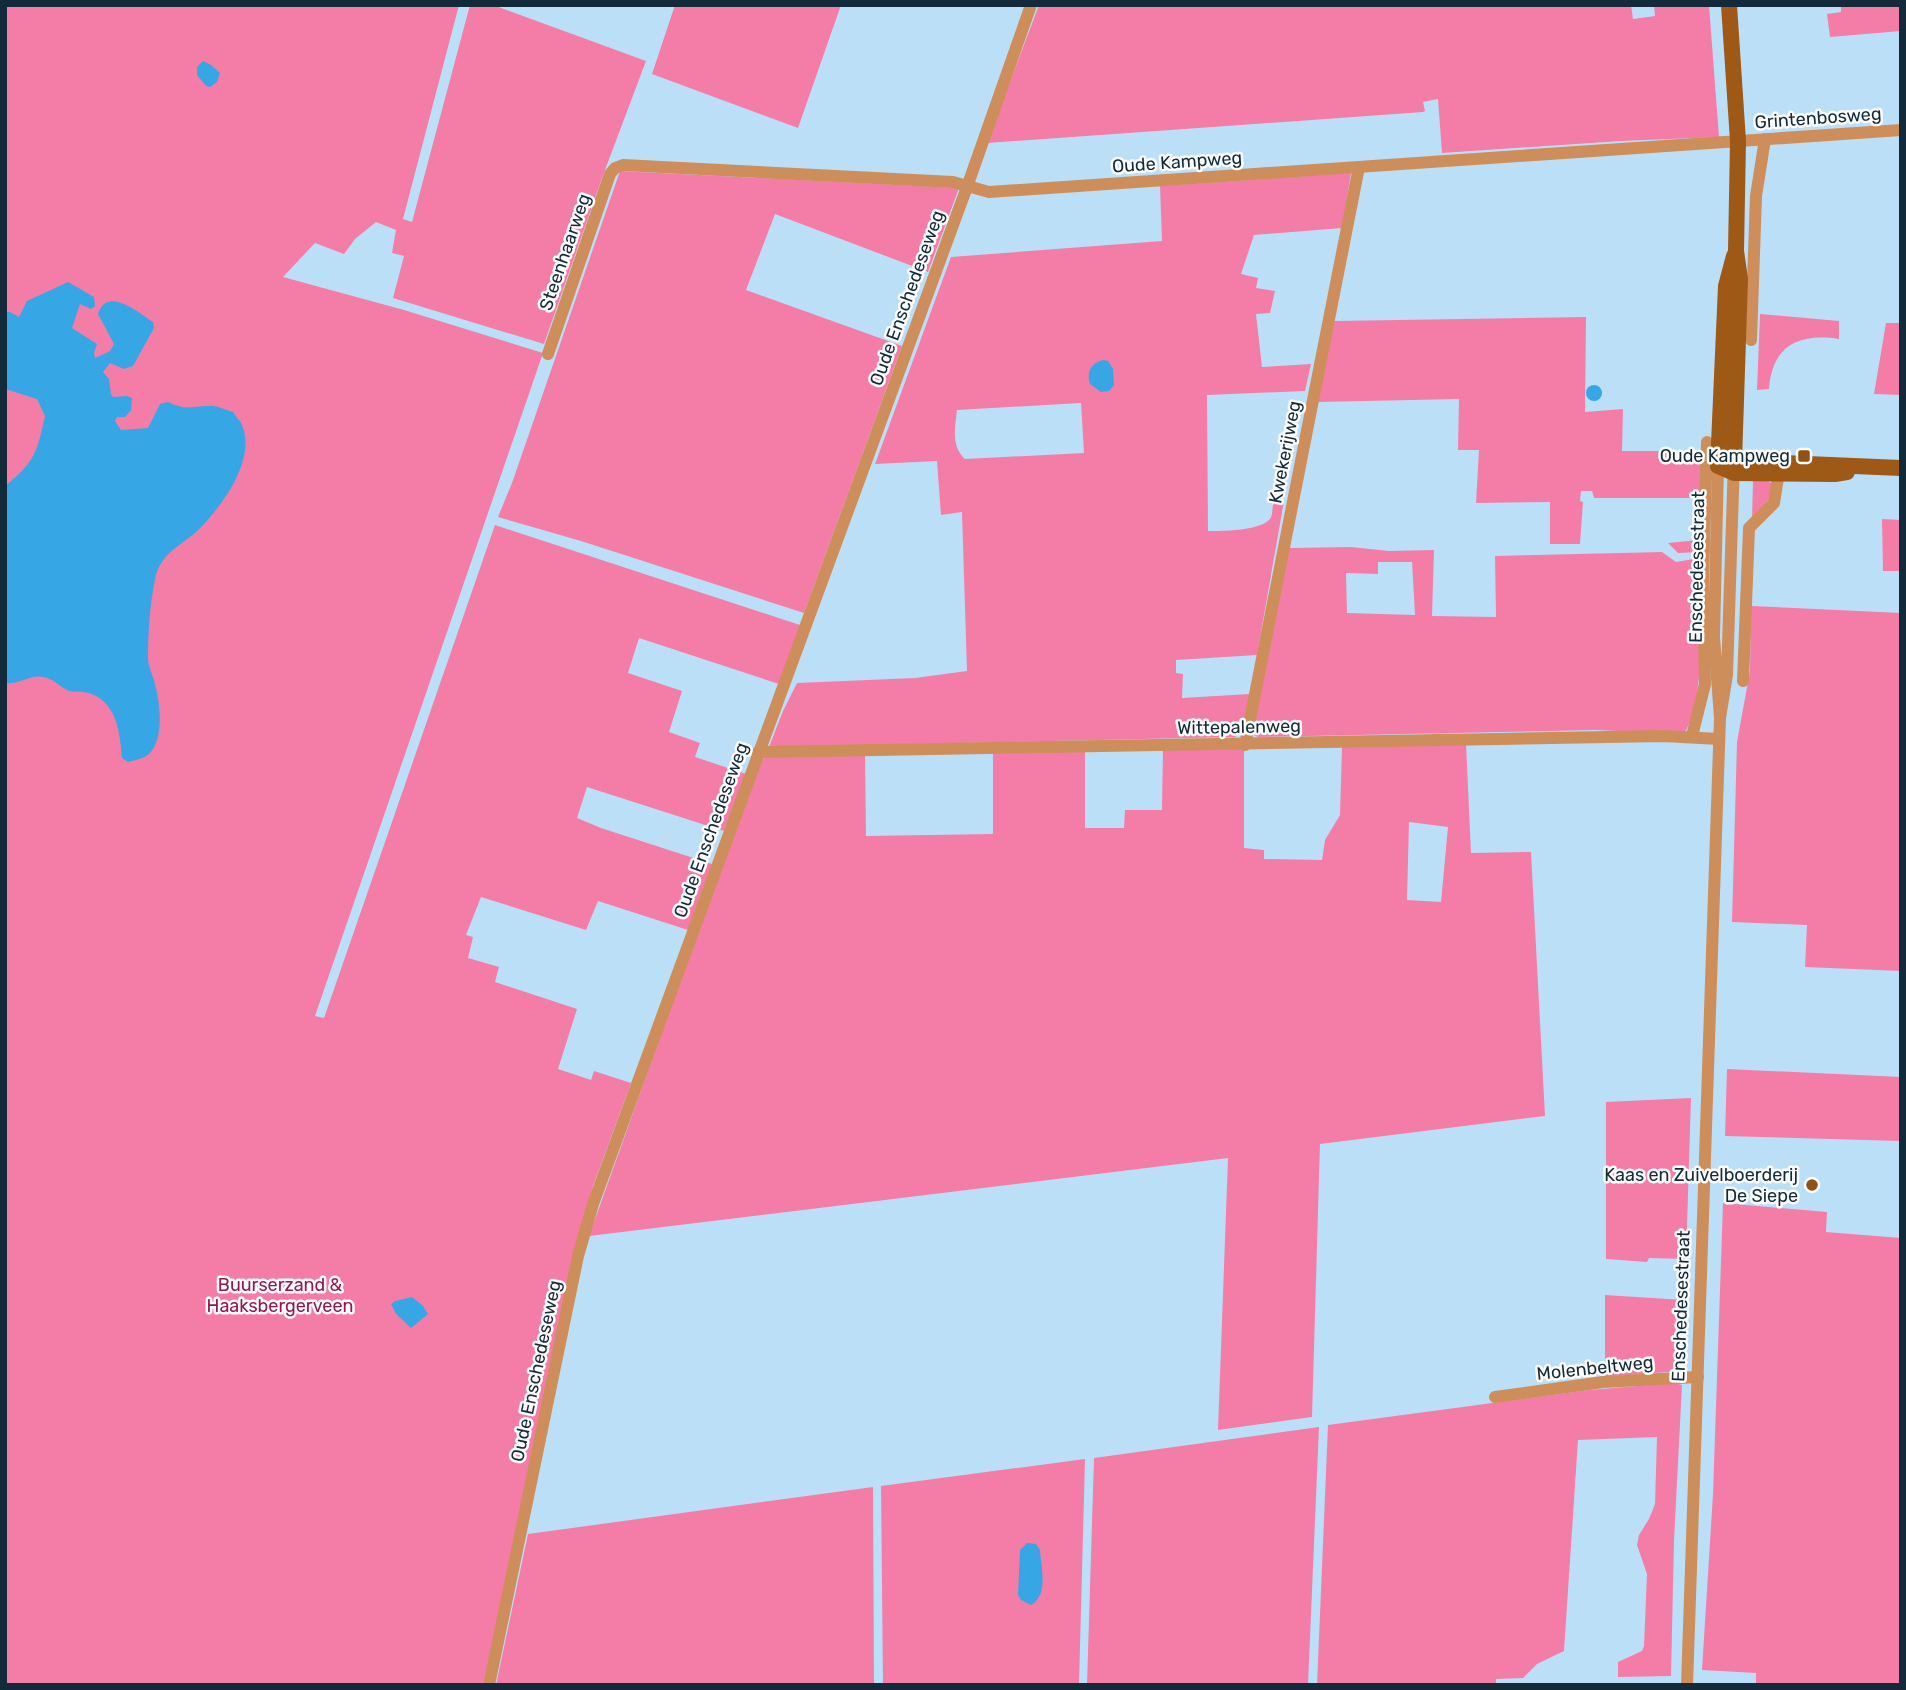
<svg xmlns="http://www.w3.org/2000/svg" width="1906" height="1690" font-family="Rubik,sans-serif">
	<rect width="100%" height="100%" fill="#bcdff8"/>
	<g fill="#f47da8" fill-rule="evenodd">
		<polygon points="5,5 459,5 403,219 412,222 470,5 493,5 646,61 602,178 544,344 393,298 404,256 392,253 396,230 376,222 355,239 344,254 315,243 283,277 404,310 543,353 315,1016 324,1018 495,525 800,625 779,684 639,638 628,673 682,691 669,732 700,743 695,757 746,774 724,831 587,787 577,818 601,828 712,864 688,930 598,901 586,930 481,897 466,935 473,937 468,958 499,967 495,982 577,1009 558,1069 591,1080 594,1071 631,1083 593,1186 483,1685 5,1685"/>
		<polygon points="675,5 841,5 798,128 652,74"/>
		<polygon points="1039,5 1631,5 1633,19 1655,16 1654,5 1709,5 1719,137 1621,141 1442,153 1438,99 1423,102 1425,111 1423,112 987,143"/>
		<polygon points="1841,5 1901,5 1901,31 1830,37 1827,14 1841,12"/>
		<polygon points="620,171 959,188 928,272 775,214 746,290 902,346 804,613 581,541 498,517 512,483"/>
		<path d="M1351,173L1342,228L1254,235L1241,274L1258,278L1256,288L1275,291L1270,313L1256,314L1262,367L1311,364L1305,391L1207,395L1208,531C1222,531 1258,531 1269,520C1273,517 1272,510 1273,505L1277,502L1284,501L1257,655L1176,660V673L1183,674L1182,698L1250,694L1242,731L1235,737L769,747L783,711L797,683L915,678L967,671L962,512L941,515L937,461L875,464L951,257L1162,241L1160,186ZM1081,403L1084,453L965,459C951,446 955,428 957,410Z"/>
		<path d="M1760,314L1839,321V339C1798,333 1772,346 1769,389L1757,390Z"/>
		<polygon points="1586,317 1585,412 1623,409 1622,451 1702,451 1700,498 1594,498 1592,491 1581,491 1580,501 1583,502 1580,544 1550,544 1550,502 1476,503 1479,450 1458,450 1459,399 1318,402 1334,321"/>
		<polygon points="1886,323 1901,323 1901,395 1874,394"/>
		<polygon points="1763,477 1771,483 1772,495 1752,521 1753,480"/>
		<polygon points="1882,519 1901,520 1901,571 1883,571"/>
		<polygon points="1699,540 1700,552 1678,553 1668,543"/>
		<path d="M1351,547L1389,551L1434,550L1432,616L1496,617L1495,556L1662,552L1676,562L1699,558C1699,605 1708,695 1684,734L1595,730L1258,737L1254,735L1253,726L1289,548ZM1378,562H1412L1415,615L1347,613L1346,573L1378,574Z"/>
		<polygon points="1751,606 1901,613 1901,971 1805,967 1807,925 1732,922 1737,742 1750,671"/>
		<path d="M1466,743L1471,853L1531,852L1545,1116L1320,1144L1312,1417L1218,1430L1228,1158L589,1236L758,764L765,757L865,754L866,836L993,834V753L1085,751V828H1124L1125,810H1162L1163,749L1244,748V848L1264,850V859L1322,860L1325,840L1340,815L1342,746ZM1409,822L1448,827L1441,902L1407,900Z"/>
		<polygon points="1727,1069 1901,1077 1901,1141 1725,1136"/>
		<polygon points="1691,1098 1686,1259 1649,1258 1647,1262 1606,1259 1606,1102"/>
		<polygon points="1723,1203 1827,1212 1826,1232 1901,1238 1901,1685 1756,1685 1756,1673 1702,1670 1713,1494"/>
		<polygon points="1605,1295 1684,1300 1682,1362 1679,1371 1605,1377"/>
		<polygon points="1675,1383 1682,1385 1674,1541 1671,1676 1618,1677 1618,1662 1642,1651 1644,1646 1647,1574 1637,1545 1639,1535 1649,1519 1655,1504 1657,1437 1578,1440 1564,1651 1537,1664 1523,1678 1496,1679 1496,1685 1317,1685 1328,1425 1589,1390"/>
		<polygon points="1319,1427 1308,1685 1087,1685 1094,1458"/>
		<polygon points="1085,1459 1079,1685 883,1685 881,1486"/>
		<polygon points="873,1487 874,1685 496,1685 528,1534"/>
	</g>
	<g fill="#36a6e5">
		<polygon points="203,61 211,65 220,73 217,82 210,87 206,86 197,75 197,67"/>
		<path d="M68,282L94,297L95,306L91,309L80,304L72,328L97,344L94,353L95,358L110,351L114,344L98,314C107,285 139,313 153,322L154,328L133,366L124,369L110,363L103,372L109,379L111,394L113,397L127,396L132,398L131,410L125,417H117L115,421L121,430L148,428L160,404L168,402C188,411 189,406 209,406C216,405 225,410 233,412C235,416 240,420 242,425C257,461 220,509 196,532C179,547 160,554 155,579C150,604 148,632 148,658C148,667 153,675 155,684C160,703 165,740 148,755C142,759 135,760 128,762L122,758C120,733 117,702 89,693C82,691 73,693 67,690C59,686 53,678 43,677C30,674 19,685 5,683V486C35,462 37,452 45,416L37,399L5,389V312H10L19,317L27,301Z"/>
		<path d="M1103,360L1108,361L1113,369L1114,385L1109,391L1101,392L1090,384C1086,372 1091,363 1103,360Z"/>
		<circle cx="1594" cy="393" r="8"/>
		<polygon points="412,1297 423,1306 428,1314 411,1328 396,1314 391,1304 395,1301"/>
		<path d="M1027,1543L1036,1544L1040,1550C1041,1568 1049,1595 1031,1605L1021,1600L1018,1595L1020,1550Z"/>
	</g>
	<g fill="none" stroke-linecap="round" stroke-linejoin="round">
		<g stroke="#ce8e5b" stroke-width="12">
			<polyline points="1751,340 1756,196 1765,139"/>
			<polyline points="548,354 610,174 615,168 623,165 953,182 989,192 1901,130"/>
			<polyline points="1743,681 1749,528 1774,503 1780,465"/>
			<polyline points="1692,736 1705,684 1703,581 1707,442"/>
			<polyline points="1245,745 1359,167"/>
			<polyline points="758,752 1663,736 1719,739"/>
			<polyline points="1495,1397 1603,1382 1698,1377"/>
			<polyline points="489,1685 578,1256 593,1204 967,187 1031,5"/>
			<polyline points="1687,1685 1720,718 1714,637 1718,466 1734,461 1727,675 1720,718"/>
		</g>
		<g stroke="#9e5917" stroke-width="16">
			<polyline points="1729,5 1738,141 1736,251 1740,279 1734,461 1901,468"/>
			<polyline points="1734,256 1726,286 1718,466 1734,473 1835,474 1847,472"/>
		</g>
	</g>
	<g fill="#8f5116" stroke="#fbfbfb" stroke-width="2.5">
		<rect x="1797" y="449" width="14" height="14" rx="3.5"/>
		<circle cx="1812" cy="1185" r="7"/>
	</g>
	<g text-anchor="middle" stroke-width="5" stroke-linejoin="round" paint-order="stroke">
		<g font-size="18" fill="#122a39" stroke="#fbfbfb">
			<text transform="translate(1818 118) rotate(-4)" y="6">Grintenbosweg</text>
			<text transform="translate(1177 162) rotate(-4)" y="6">Oude Kampweg</text>
			<text transform="translate(565 252) rotate(-71)" y="6">Steenhaarweg</text>
			<text transform="translate(907 298) rotate(-70)" y="6">Oude Enschedeseweg</text>
			<text transform="translate(1285 452) rotate(-79)" y="6">Kwekerijweg</text>
			<text transform="translate(1697 567) rotate(-89)" y="6">Enschedesestraat</text>
			<text transform="translate(1239 727) rotate(-1)" y="6">Wittepalenweg</text>
			<text transform="translate(711 830) rotate(-70)" y="6">Oude Enschedeseweg</text>
			<text transform="translate(1681 1306) rotate(-88)" y="6">Enschedesestraat</text>
			<text transform="translate(1595 1368) rotate(-6)" y="6">Molenbeltweg</text>
			<text transform="translate(536 1371) rotate(-78)" y="6">Oude Enschedeseweg</text>
		</g>
		<g font-size="18" fill="#122a39" stroke="#fbfbfb" text-anchor="end">
			<text x="1790" y="462">Oude Kampweg</text>
			<text x="1798" y="1181">Kaas en Zuivelboerderij<tspan x="1798" dy="21">De Siepe</tspan></text>
		</g>
		<g font-size="18" fill="#901850" stroke="#fbfbfb">
			<text x="280" y="1291">Buurserzand &amp;<tspan x="280" dy="21">Haaksbergerveen</tspan></text>
		</g>
	</g>
	<rect width="1906" height="1690" fill="none" stroke="#122a39" stroke-width="14"/>
</svg>
